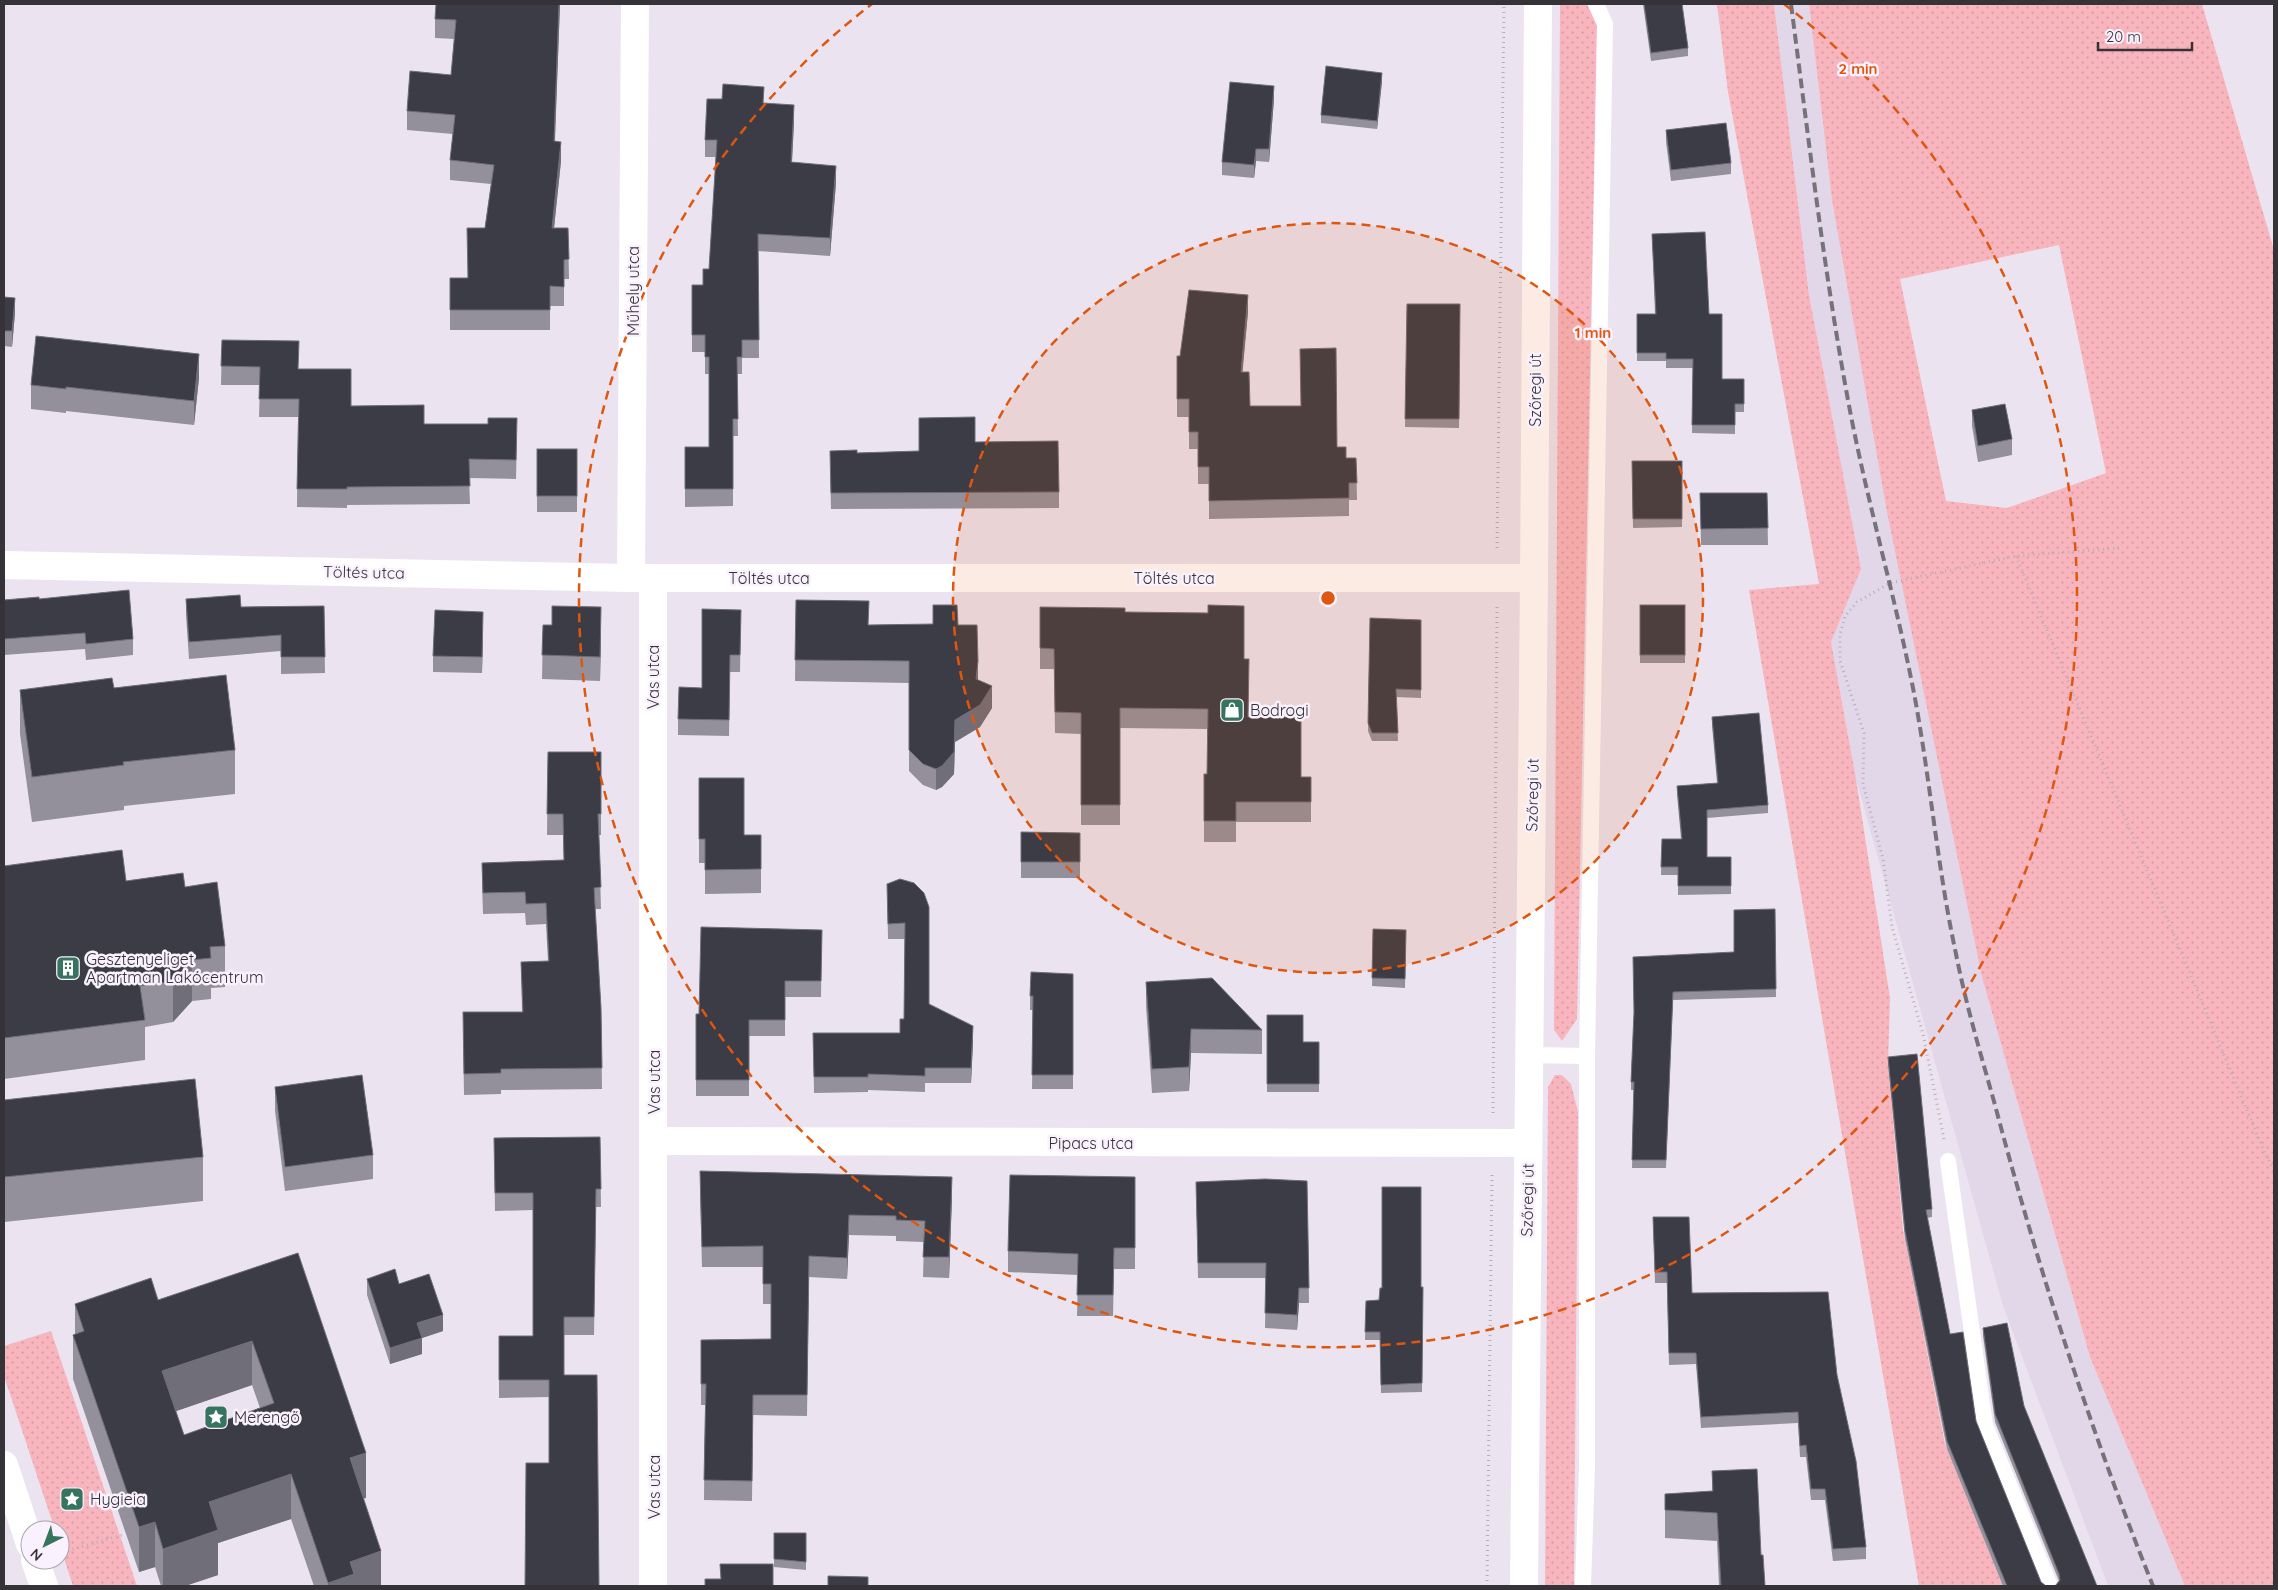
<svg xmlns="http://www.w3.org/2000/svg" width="2278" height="1590" font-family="Quicksand,sans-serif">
	<defs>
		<pattern id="grass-dots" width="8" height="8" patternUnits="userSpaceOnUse" patternTransform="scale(1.25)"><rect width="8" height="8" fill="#f8b5bd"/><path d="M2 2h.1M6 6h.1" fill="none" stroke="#d59ca3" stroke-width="1.8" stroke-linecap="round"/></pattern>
	</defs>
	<rect width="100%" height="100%" fill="#ebe4f0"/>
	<polygon fill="#e2d6e9" points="1774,4 1809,4 1832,200 1982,977 2090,1357 2185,1586 2108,1586 2003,1306 1856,779 1831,642 1861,569 1809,295"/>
	<g fill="url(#grass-dots)" fill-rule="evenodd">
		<polygon points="1560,4 1587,4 1597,25 1577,1019 1562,1041 1554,1030"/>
		<polygon points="1717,4 1774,4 1809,295 1861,569 1831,642 1856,779 1890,998 1888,1065 1903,1230 1945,1444 2003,1586 1919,1586 1749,590 1819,584 1728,92"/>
		<path d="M1809,4H2202L2274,250V1586H2185L2090,1357L1982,977L1887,512L1832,200ZM2059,245L2106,473L2007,508L1946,501L1900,279Z"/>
		<polygon points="1555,1075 1562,1075 1571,1084 1578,1112 1574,1586 1545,1586 1548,1087"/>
		<polygon points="51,1331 137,1586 73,1586 60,1546 60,1530 55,1530 4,1376 4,1346"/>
	</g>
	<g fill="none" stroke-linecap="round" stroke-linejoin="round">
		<g stroke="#b5afb9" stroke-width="3" stroke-dasharray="1 4" stroke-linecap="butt">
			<polyline points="1497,548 1504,4"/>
			<polyline points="2016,556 2264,1151 2274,1171"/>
			<polyline points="1493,1113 1497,607"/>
			<polyline points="1944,1139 1923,1034 1892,927 1883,859 1863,784 1864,733 1840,661 1840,635 1845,616 1857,602 1890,583 2016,556 2120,548"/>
			<polyline points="63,1552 122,1535"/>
			<polyline points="1487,1586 1492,1172"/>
		</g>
		<g stroke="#fff" stroke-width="16">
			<polyline points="1529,1055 1587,1056"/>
			<polyline points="1948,1161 1985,1425 2050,1586"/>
			<polyline points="1583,1586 1587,1467 1587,1056 1605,24 1596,4"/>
		</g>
		<g stroke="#fff" stroke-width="28">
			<polyline points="4,565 631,578 1534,578"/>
			<polyline points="631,578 635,4"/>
			<polyline points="653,578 653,1586"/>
			<polyline points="654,1141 1528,1143"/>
		</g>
		<g stroke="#fff" stroke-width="28">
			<polyline points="4,1465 30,1544"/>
			<polyline points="35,1560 44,1586"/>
		</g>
		<polyline stroke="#fff" stroke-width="28" points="1524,1586 1534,578 1538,4"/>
		<path stroke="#767279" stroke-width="4" stroke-dasharray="10 5" stroke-linecap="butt" d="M1791,4C1809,142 1825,280 1851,416C1869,508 1895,597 1913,688C1930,776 1937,866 1956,954C1966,1005 1981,1055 1995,1105C2038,1268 2090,1429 2153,1586"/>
	</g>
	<g fill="#93909b" fill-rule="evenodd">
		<polygon points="560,4 555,141 561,161 554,228 568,228 569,279 564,279 564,306 550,306 550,330 450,330 450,278 467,278 485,228 491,184 450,180 450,160 453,134 407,130 407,111 451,75 454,39 435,38 435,19"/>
		<polygon points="1643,4 1682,4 1688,48 1688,56 1651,61"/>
		<polygon points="1382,81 1377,129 1321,123 1321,115"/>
		<polygon points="1274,99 1269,162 1256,161 1254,178 1222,175 1222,162"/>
		<polygon points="764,103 794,122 792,162 836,183 830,256 758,251 759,358 742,358 742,374 737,374 738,436 733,436 733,506 685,507 685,447 709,447 709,374 705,374 705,352 692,352 692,285 703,285 709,269 716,157 705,157 705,140"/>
		<polygon points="1666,130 1731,163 1731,174 1671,181 1666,142"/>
		<polygon points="1652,234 1709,314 1722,379 1744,379 1744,412 1735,412 1735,434 1692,433 1693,368 1666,368 1666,361 1637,361 1637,314 1655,314"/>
		<polygon points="4,297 15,313 12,347 4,346"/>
		<polygon points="1407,304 1460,304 1459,428 1405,427"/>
		<polygon points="1248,312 1242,372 1250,406 1337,447 1346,458 1356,458 1357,500 1349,500 1349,516 1209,519 1209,484 1198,484 1198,449 1189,449 1189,417 1177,417 1177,356 1180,356"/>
		<polygon points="222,340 299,369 351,406 424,424 517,436 516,479 469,478 470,504 347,505 347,508 297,507 298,417 259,417 260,385 221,385"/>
		<polygon points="199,378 194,425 66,411 66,413 31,409 31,385"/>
		<polygon points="1972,410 2012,439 2012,455 1978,462 1972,426"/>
		<polygon points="975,442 1059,492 1059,508 831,509 830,467 857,453 919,451"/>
		<rect x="537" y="449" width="40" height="63"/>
		<polygon points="1632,461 1682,461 1682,527 1633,528"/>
		<polygon points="1700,493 1767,493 1768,545 1701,545"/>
		<polygon points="39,599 133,639 133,655 86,660 85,649 4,655 4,600"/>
		<polygon points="186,599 241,607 324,606 325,673 281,674 281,651 189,659 186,615"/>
		<polygon points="796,600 869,625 958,625 978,680 992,708 980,727 955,742 954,774 942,787 936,790 923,785 909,771 909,683 795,681"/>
		<rect x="1640" y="605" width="45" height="58"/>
		<polygon points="1040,607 1125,612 1244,659 1248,717 1301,777 1311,777 1311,822 1236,822 1236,842 1204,842 1204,774 1207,774 1207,729 1120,728 1120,825 1081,825 1081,734 1055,733 1054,669 1040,669"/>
		<polygon points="741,610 740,672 730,672 729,736 678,735 678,719 702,688"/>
		<polygon points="1370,618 1421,620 1421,698 1396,697 1398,741 1372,741 1368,731"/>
		<polygon points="543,625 552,625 601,631 600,681 542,679"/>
		<polygon points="483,628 482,673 433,672 433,656"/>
		<polygon points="114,688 235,750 235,794 124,806 124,810 32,822 20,734 20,690"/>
		<polygon points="1712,717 1768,805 1768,813 1707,818 1707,857 1731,857 1731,894 1678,895 1678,875 1661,875 1662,839 1681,839 1677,794 1677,786 1717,783 1712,725"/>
		<polygon points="548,752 601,752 601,835 599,835 601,909 595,909 601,1008 602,1089 501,1090 501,1094 464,1095 463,1033 522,1012 521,962 548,962 546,924 526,925 525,913 483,914 482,884 482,863 564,860 563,835 547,835"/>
		<polygon points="699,778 744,835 761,835 761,893 705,894 705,863 699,863"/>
		<polygon points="1021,832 1080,833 1080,878 1021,878"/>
		<polygon points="4,866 126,881 185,887 225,946 225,987 211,988 211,999 192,1001 173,1022 145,1027 145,1060 4,1079"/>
		<polygon points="900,879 929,1004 973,1042 971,1083 925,1083 925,1092 868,1090 868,1092 814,1093 813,1033 900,1033 904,1019 905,939 888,939 887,884"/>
		<polygon points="1775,909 1776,997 1673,1000 1666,1168 1632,1168 1634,1090 1631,1090 1631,1082 1634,1015 1734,952"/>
		<polygon points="1373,929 1406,930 1405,988 1372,986"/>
		<polygon points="822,930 821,997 785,997 785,1036 749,1036 749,1096 696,1096 696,1014 699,1014"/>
		<polygon points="1073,974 1073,1089 1032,1089 1033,1010 1030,1010 1030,996"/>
		<polygon points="1146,982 1262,1030 1262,1054 1191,1053 1189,1091 1152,1093 1146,1006"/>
		<polygon points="1267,1015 1303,1042 1319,1042 1319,1092 1267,1092"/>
		<polygon points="1888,1057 1932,1209 1932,1217 1927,1218 1950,1334 1976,1421 2041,1582 2046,1586 2003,1586 1947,1449 1905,1239 1888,1065"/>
		<polygon points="275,1087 373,1155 373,1179 285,1191 275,1111"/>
		<polygon points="4,1100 203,1157 203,1201 4,1222"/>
		<polygon points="600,1137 601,1207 596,1207 594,1335 564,1335 549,1463 549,1397 499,1398 499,1336 533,1336 533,1210 495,1211 494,1138"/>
		<polygon points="1135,1177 1135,1269 1114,1269 1113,1316 1077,1316 1078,1275 1008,1272 1008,1251"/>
		<polygon points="1307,1181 1309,1303 1299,1303 1297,1330 1265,1328 1266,1278 1198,1278 1196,1182"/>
		<polygon points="700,1192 952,1197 949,1278 923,1277 924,1242 896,1241 896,1236 849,1235 847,1279 809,1277 807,1416 753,1415 752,1501 704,1500 705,1405 701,1405 701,1340 771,1339 771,1304 763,1304 763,1267 702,1267"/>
		<polygon points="1653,1217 1692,1293 1837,1375 1866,1547 1866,1559 1833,1561 1825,1500 1811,1500 1806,1457 1800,1457 1798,1423 1701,1428 1696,1364 1669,1365 1667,1283 1655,1283"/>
		<path d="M298,1253L366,1498H363L381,1586H314L291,1519L218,1543V1575L185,1586H161L155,1567L139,1572L73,1379V1335L75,1334V1304L158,1300ZM252,1385L260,1408L184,1435L176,1411Z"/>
		<polygon points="367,1279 399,1284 443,1331 422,1338 422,1354 390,1364 367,1295"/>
		<polygon points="1421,1287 1423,1287 1422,1392 1381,1393 1380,1340 1365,1340 1366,1301 1379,1300"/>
		<polygon points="1983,1328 2024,1406 2097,1586 2059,1581 1995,1422 1983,1336"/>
		<polygon points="1712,1471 1761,1555 1765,1586 1719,1586 1717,1541 1665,1538 1665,1494 1712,1491"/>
		<polygon points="774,1533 806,1533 806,1570 774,1567"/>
	</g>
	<g fill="#706e79">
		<polygon points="559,4 560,4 554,161 554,141"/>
		<polygon points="1382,73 1382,81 1377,129 1377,121"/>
		<polygon points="1274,86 1274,99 1269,162 1269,149"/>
		<polygon points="794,105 794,122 791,179 791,162"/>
		<polygon points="561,142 561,161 552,247 552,228"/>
		<polygon points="1256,149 1256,161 1254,178 1254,165"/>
		<polygon points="836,166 836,183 830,256 830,238"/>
		<polygon points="1248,295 1248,312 1241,389 1241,372"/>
		<polygon points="15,298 15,313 12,347 12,331"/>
		<polygon points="199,354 199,378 194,425 194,401"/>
		<polygon points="601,607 601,631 600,681 600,657"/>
		<polygon points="483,612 483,628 482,673 482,657"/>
		<polygon points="978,661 978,683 976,679"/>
		<polygon points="992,686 992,708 980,727 955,742 954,774 942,787 936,790 936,769 955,720"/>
		<polygon points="192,960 192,1001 173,1022 173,981"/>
		<polygon points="973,1026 973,1042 971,1083 971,1068"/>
		<polygon points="1191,1029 1191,1053 1189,1091 1189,1067"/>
		<polygon points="952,1177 952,1197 949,1278 949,1257"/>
		<polygon points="849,1215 849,1235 847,1279 847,1258"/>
		<polygon points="1299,1288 1299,1303 1297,1330 1297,1315"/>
		<polygon points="443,1315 443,1331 422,1338 422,1354 390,1364 390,1348 417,1323"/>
		<polygon points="252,1341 252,1385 162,1416 162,1371"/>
		<polygon points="366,1453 366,1498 350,1503 350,1458"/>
		<polygon points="291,1474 291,1519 218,1543 218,1575 185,1586 163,1586 163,1549 209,1502"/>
		<polygon points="155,1522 155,1567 139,1572 139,1527"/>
		<polygon points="381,1551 381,1586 328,1586 328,1583 350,1562"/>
	</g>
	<g fill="#3b3c46" stroke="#706e79" fill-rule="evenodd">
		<polygon points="436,4 559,4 554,141 561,142 552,228 568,228 569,259 564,260 564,287 550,286 550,310 450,310 450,278 468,278 467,228 485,228 494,165 450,160 455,115 407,111 410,71 451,75 456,20 435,19"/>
		<polygon points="1644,4 1682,4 1688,48 1651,53"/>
		<polygon points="1326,66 1382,73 1377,121 1321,115"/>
		<polygon points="1230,82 1274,86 1269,149 1256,149 1254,165 1222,162"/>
		<polygon points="723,84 764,87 763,103 794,105 791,162 836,166 830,238 758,234 759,340 742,340 742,357 737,357 738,419 733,419 733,489 685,489 685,447 709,447 709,357 705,357 705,335 692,335 692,285 703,285 703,269 709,269 717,140 705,140 707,99 722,99"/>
		<polygon points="1726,123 1731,163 1671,170 1666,130"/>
		<polygon points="1705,232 1709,314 1722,314 1722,379 1744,379 1744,404 1735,404 1735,425 1692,425 1693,359 1666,359 1666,353 1637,353 1637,314 1656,314 1652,234"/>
		<polygon points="1189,290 1248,295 1241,372 1249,372 1250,406 1301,406 1300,349 1336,348 1337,447 1346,447 1346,458 1356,458 1357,483 1349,483 1349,498 1209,501 1209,467 1198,467 1198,432 1189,432 1189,399 1177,399 1177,356 1180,356"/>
		<polygon points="4,297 15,298 12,331 4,331"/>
		<polygon points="1407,304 1460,304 1459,419 1405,419"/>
		<polygon points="36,336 199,354 194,401 66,387 66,389 31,385"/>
		<polygon points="222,340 299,341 298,369 351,369 351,406 424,405 424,424 488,424 488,418 517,418 516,460 469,459 470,486 347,487 347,489 297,489 299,399 259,399 260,367 221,366"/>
		<polygon points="2005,404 2012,439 1978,446 1972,410"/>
		<polygon points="975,417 975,442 1058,441 1059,492 831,493 830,451 857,450 857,453 919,451 919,418"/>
		<rect x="537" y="449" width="40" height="47"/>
		<polygon points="1632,461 1682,461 1682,519 1633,519"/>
		<polygon points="1700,493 1767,493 1768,528 1701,529"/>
		<polygon points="129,590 133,639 86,644 85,633 4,639 4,600 39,597 39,599"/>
		<polygon points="240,595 241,607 324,606 325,657 281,657 281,635 189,642 186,599"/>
		<polygon points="796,600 869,601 868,625 933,624 933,605 957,605 958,625 977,625 978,661 976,679 992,686 980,705 955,720 954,752 942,766 936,769 923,764 909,750 909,661 795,660"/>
		<polygon points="1208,605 1244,606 1244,659 1249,659 1248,717 1301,717 1301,777 1311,777 1311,802 1236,802 1236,821 1204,821 1204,774 1207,774 1208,709 1120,708 1120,805 1081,805 1081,713 1055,712 1054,649 1040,648 1040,607 1125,608 1125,612 1208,613"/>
		<rect x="1640" y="605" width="45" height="50"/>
		<polygon points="552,606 601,607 600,657 542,655 543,625 552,625"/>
		<polygon points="702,609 741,610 740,655 730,655 729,720 678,719 679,687 702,688"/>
		<polygon points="435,610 483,612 482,657 433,656"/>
		<polygon points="1370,618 1421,620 1421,690 1396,689 1398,733 1372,733 1368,723"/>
		<polygon points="226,675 235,750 123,762 124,765 32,777 20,690 112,678 114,688"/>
		<polygon points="1759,713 1768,805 1707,810 1707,857 1731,857 1731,886 1678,886 1678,867 1661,867 1662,839 1682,839 1677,786 1718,783 1712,717"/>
		<polygon points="548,752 601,752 601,814 598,814 601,887 594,888 601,1008 602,1068 501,1069 501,1073 464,1074 463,1012 523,1012 521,962 549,961 546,903 526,904 525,892 483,893 482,863 564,860 563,814 547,814"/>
		<polygon points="699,778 744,778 744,835 761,835 761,869 705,870 705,839 699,839"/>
		<polygon points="1021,832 1080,833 1080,862 1021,862"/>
		<polygon points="122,850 126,881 183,873 185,887 217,882 225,946 210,947 211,958 192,960 173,981 140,986 145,1020 4,1038 4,866"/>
		<polygon points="900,879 914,883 924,893 929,907 929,1004 973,1026 971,1068 925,1068 925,1076 868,1074 868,1077 814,1077 813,1033 900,1033 900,1019 904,1019 905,923 888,924 887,884"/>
		<polygon points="1775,909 1776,989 1673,992 1666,1160 1632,1160 1634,1082 1631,1082 1634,1012 1633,957 1734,952 1734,910"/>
		<polygon points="701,927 822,930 821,981 785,981 785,1020 749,1020 749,1080 696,1080 696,1014 699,1014"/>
		<polygon points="1373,929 1406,930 1405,979 1372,978"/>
		<polygon points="1031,972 1073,974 1073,1075 1032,1075 1033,996 1030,996"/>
		<polygon points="1212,978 1262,1030 1191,1029 1189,1067 1152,1069 1146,982"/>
		<polygon points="1267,1015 1303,1015 1303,1042 1319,1042 1319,1084 1267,1084"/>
		<polygon points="1917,1054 1932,1209 1926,1210 1950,1334 1963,1332 1976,1421 2041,1582 2046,1586 2007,1586 1947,1441 1905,1231 1888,1057"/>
		<polygon points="362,1075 373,1155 285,1167 275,1087"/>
		<polygon points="195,1079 203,1157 4,1177 4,1100"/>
		<polygon points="600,1137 601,1189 596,1189 594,1317 564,1317 564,1375 597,1375 599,1586 525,1586 526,1463 549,1463 549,1380 499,1380 499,1336 533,1336 533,1193 495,1193 494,1138"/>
		<polygon points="700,1171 952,1177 949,1257 923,1257 925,1221 896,1220 896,1216 849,1215 847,1258 809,1256 807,1395 753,1395 752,1481 704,1480 706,1384 701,1384 701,1340 771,1339 771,1284 763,1284 763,1246 702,1247"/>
		<polygon points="1010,1175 1135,1177 1135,1248 1114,1248 1113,1295 1077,1295 1078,1254 1008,1251"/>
		<polygon points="1265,1179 1307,1181 1309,1288 1299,1288 1297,1315 1265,1313 1266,1263 1198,1263 1196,1182"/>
		<polygon points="1382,1187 1421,1187 1421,1287 1423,1287 1422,1383 1381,1385 1380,1332 1365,1332 1366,1301 1379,1300 1380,1288 1382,1288"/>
		<polygon points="1653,1217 1689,1217 1692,1293 1828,1292 1837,1375 1856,1461 1866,1547 1833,1549 1825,1489 1811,1489 1806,1445 1800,1446 1798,1412 1701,1417 1696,1353 1669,1353 1667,1272 1655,1272"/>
		<path d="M298,1253L366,1453L350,1458L381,1551L350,1562L354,1574L328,1583L291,1474L209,1502L218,1530L163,1549L155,1522L139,1527L73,1335L84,1331L75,1304L151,1278L158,1300ZM252,1341L274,1403L184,1435L162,1371Z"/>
		<polygon points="395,1269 399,1284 429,1274 443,1315 417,1323 422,1338 390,1348 367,1279"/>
		<polygon points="2007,1323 2024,1406 2097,1586 2055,1586 2060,1580 2059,1574 1995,1414 1983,1328"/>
		<polygon points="1757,1469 1761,1555 1763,1555 1765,1586 1721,1586 1717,1513 1665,1510 1665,1494 1713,1491 1712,1471"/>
		<polygon points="774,1533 806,1533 806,1562 774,1559"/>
		<polygon points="720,1564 773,1564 773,1586 705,1586 705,1579 721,1579"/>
		<polygon points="828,1576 868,1577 868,1586 828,1586"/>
	</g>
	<circle cx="1328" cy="598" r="375" fill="#df570e" fill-opacity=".12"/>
	<g fill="none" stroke="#df570e" stroke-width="2.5" stroke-dasharray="9 6">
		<circle cx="1328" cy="598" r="375"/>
		<path d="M1784 4A749 749 0 1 1 872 4"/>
	</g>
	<defs>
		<g id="shop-square" transform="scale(1.25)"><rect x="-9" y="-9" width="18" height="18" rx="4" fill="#37745f" stroke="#f9f1fd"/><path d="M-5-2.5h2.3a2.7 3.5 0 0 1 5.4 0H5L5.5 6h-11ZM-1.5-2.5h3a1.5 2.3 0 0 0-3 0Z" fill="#fff"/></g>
		<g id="building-square" transform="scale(1.25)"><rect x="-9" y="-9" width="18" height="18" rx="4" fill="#37745f" stroke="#f9f1fd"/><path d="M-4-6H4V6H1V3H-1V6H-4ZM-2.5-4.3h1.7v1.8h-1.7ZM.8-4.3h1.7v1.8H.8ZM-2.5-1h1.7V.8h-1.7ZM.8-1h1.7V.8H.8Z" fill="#fff"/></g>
		<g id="sight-square" transform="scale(1.25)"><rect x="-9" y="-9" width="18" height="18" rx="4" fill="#37745f" stroke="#f9f1fd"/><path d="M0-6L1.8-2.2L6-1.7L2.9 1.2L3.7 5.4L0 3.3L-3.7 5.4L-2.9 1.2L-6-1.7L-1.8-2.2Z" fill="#fff"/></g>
	</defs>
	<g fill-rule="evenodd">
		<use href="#shop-square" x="1232" y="710"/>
		<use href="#building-square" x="68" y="968"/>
		<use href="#sight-square" x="216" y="1417"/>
		<use href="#sight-square" x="72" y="1499"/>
	</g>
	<g text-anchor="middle" stroke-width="5" stroke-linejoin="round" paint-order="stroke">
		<g font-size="16" fill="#363338" stroke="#f9f1fd">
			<text transform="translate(633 291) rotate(-90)" y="6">Műhely utca</text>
			<text transform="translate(1535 390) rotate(-90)" y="6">Szőregi út</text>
			<text transform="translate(364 572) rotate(1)" y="6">Töltés utca</text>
			<text x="769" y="584">Töltés utca</text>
			<text x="1174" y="584">Töltés utca</text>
			<text transform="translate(653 677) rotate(-90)" y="6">Vas utca</text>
			<text transform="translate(1532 795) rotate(-89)" y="6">Szőregi út</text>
			<text transform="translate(654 1082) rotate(-90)" y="6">Vas utca</text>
			<text x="1091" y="1149">Pipacs utca</text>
			<text transform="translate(1527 1200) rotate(-89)" y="6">Szőregi út</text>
			<text transform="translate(654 1487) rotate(-90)" y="6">Vas utca</text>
		</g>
		<g font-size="16" fill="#363338" stroke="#f9f1fd" text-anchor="start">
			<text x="1250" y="716">Bodrogi</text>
			<text x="86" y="965">Gesztenyeliget<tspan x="86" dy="18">Apartman Lakócentrum</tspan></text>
			<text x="234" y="1423">Merengő</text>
			<text x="90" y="1505">Hygieia</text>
		</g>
	</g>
	<circle cx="1328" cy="598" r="8" fill="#df570e" stroke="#f9f1fd" stroke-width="2.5"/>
	<g font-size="15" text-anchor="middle" font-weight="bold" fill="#df570e" stroke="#f9f1fd" stroke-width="5" stroke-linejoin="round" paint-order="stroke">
		<text x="1858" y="74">2 min</text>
		<text x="1593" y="338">1 min</text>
	</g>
	<rect width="2278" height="1590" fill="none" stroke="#363338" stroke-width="10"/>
	<g transform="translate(45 1545) rotate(222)"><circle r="24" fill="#f9f1fd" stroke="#aba5ae"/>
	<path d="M0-4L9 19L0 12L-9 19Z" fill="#37745f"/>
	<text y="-8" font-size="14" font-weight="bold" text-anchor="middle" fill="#363338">N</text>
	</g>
	<path d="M2098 42v8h94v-8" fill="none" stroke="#363338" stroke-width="2.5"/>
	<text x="2106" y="42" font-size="15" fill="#363338" stroke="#f9f1fd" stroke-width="4" paint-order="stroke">20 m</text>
</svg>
